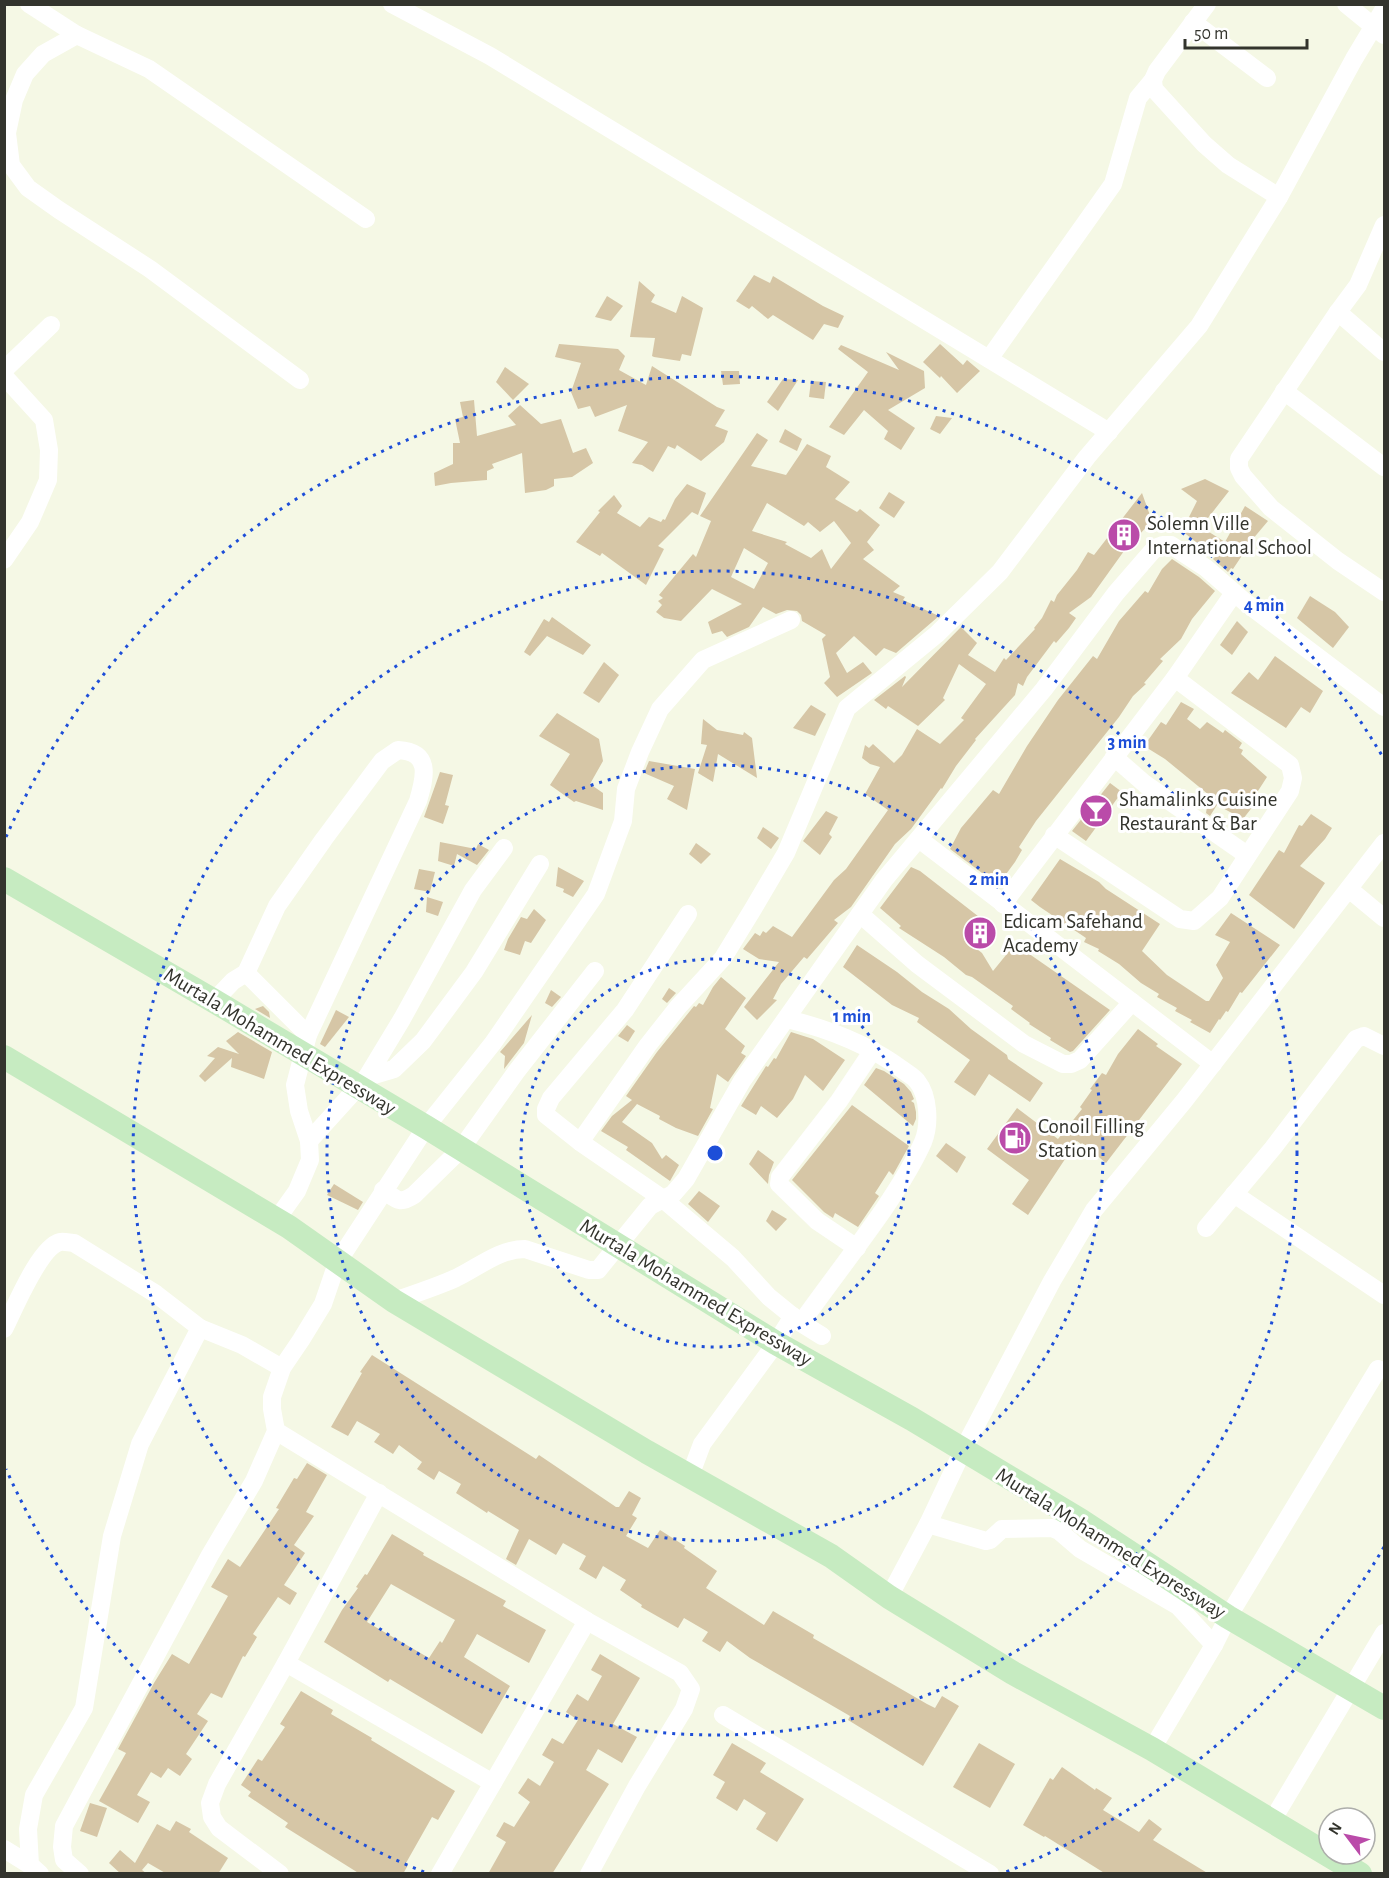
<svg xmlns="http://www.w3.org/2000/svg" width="1389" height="1878" font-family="'Alegreya Sans',sans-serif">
	<rect width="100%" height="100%" fill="#f5f8e5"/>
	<g fill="#d6c6a6" fill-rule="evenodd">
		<polygon points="754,275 770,283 773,276 823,306 844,316 838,328 824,324 813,340 773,315 768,319 752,306 749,309 736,301"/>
		<polygon points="639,281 655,295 651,302 676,313 682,296 703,308 691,356 682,354 680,361 654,357 652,356 655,338 630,337"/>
		<polygon points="607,296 623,306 611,321 595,317"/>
		<polygon points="559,344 618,349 625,356 619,370 646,385 652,366 717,407 725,410 715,426 728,431 724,442 701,461 677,445 675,449 668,446 653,472 642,465 632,463 648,442 618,431 627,405 595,417 590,406 578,409 571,392 581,363 555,357"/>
		<polygon points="940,344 963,365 967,360 980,371 957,393 941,376 940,378 923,362"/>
		<polygon points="841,345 899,370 886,352 924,371 925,388 888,410 915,428 901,450 884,439 888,431 864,410 844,435 829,427 868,372 838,349"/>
		<polygon points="505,367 529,384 513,400 496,382"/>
		<polygon points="721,371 739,371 740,384 723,385"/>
		<polygon points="783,379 798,380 778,411 767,402"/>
		<polygon points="811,381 826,382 824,399 809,397"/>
		<polygon points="474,400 477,436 516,425 508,416 520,405 541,424 561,419 573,453 586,448 593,463 572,477 554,479 554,486 546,490 525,493 522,453 492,464 494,468 487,471 487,480 451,483 435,486 434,473 453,464 453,443 460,443 455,419 463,417 460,402"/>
		<polygon points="936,416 952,418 940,434 930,429"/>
		<polygon points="785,429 802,439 797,451 779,442"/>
		<path d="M757,433L768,440L751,466L786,475L807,444L831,456L826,467L850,482L835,499L857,512L860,509L880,525L867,542L874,550L863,559L900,586L893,592L905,597L903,600L939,616L896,653L884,648L876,656L854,636L836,653L847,673L863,662L872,673L837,697L824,683L830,677L822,639L826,635L802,621L801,615L797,611L787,610L776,614L763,607L749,627L727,637L722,631L712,634L708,622L742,604L712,589L681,621L664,618L656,612L662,605L658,601L663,598L659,595L693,554L696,557L711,521L700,516ZM767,503L804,526L808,522L820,532L834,521L851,543L831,569L822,549L811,558L785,544L787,542L752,531ZM744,548L768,563L754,589L731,577Z"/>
		<polygon points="1205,479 1229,491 1201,527 1225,542 1245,506 1268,521 1241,553 1243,554 1233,569 1231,568 1228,572 1213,559 1215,557 1182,531 1197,501 1181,489"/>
		<polygon points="687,484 706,493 698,515 692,512 658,546 664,549 646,585 602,553 600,556 576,542 600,512 598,511 614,495 622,506 617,513 640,527 649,517 661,522 663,519 665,520 675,499"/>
		<polygon points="889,492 905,502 894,518 879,508"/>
		<polygon points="1142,493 1152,521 1124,551 1091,597 1069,613 1076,618 1069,628 1056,643 1054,641 1027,677 1023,686 1018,683 1015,695 975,739 976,740 956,766 942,789 941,788 911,829 895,844 851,907 834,920 838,923 807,959 804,957 781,984 773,999 777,1000 757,1020 744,1007 779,962 759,959 743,949 755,933 760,936 763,931 766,933 773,926 792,937 834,880 846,869 888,810 865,794 880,767 870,764 862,758 865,745 869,748 873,744 894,763 902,755 917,729 940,744 964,720 961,718 986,684 959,664 943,698 945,700 918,726 888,706 886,709 874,700 905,676 906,677 902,687 961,627 977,643 968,655 995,672 1004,658 1006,660 1035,629 1034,628 1042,618 1051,600 1054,602 1057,595 1077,570 1088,552 1094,555"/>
		<polygon points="1172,559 1199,577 1215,591 1192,619 1181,639 1160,659 1163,661 1144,683 1146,684 1133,696 1119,717 1036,821 1019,847 1022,850 1015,862 998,885 950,849 961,828 993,790 999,794 1027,746 1058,700 1093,656 1097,659 1119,621 1145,591 1148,593 1162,569"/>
		<polygon points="1310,596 1335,612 1349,627 1333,648 1297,618"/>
		<polygon points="552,617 591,645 583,655 547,636 530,656 524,652 544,619 549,622"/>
		<polygon points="1237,621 1248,632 1232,655 1220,645"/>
		<polygon points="1275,656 1323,691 1310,713 1301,707 1286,728 1231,693 1249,672 1258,680"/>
		<polygon points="604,662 619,675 599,703 583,693"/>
		<polygon points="1181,702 1194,709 1187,719 1200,729 1207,722 1223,733 1225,730 1242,743 1239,748 1243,750 1241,754 1267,777 1254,797 1257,801 1243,819 1217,805 1210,816 1206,813 1209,795 1165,759 1144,746 1161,722 1166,725"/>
		<polygon points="811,705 826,714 815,736 793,728"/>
		<polygon points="557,713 599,739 603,761 590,784 603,793 603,810 576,801 574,802 550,785 570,754 539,736"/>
		<polygon points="703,719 717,730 743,735 744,732 752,738 757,778 718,754 713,782 698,773 707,745 701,744"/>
		<polygon points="649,761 695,769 687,810 667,799 674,786 644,773"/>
		<polygon points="440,772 453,775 445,805 449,806 443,824 424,817"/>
		<polygon points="1110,783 1122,792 1086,841 1072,831"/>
		<polygon points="826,811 838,817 829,834 832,837 820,855 803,841"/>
		<polygon points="1311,814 1332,828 1325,839 1300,866 1325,883 1294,929 1249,895 1279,850 1284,853 1299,825 1302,826"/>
		<polygon points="763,827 779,838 771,849 757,838"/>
		<polygon points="440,842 476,849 478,844 489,850 477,865 457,854 454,866 438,861"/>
		<polygon points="696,843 711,854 701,864 689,854"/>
		<polygon points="1060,859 1099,882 1106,889 1160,924 1142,951 1167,975 1206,1001 1209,1001 1223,978 1216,965 1230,942 1215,935 1231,913 1280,945 1242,993 1240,992 1228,1012 1226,1011 1220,1020 1219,1019 1210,1033 1190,1022 1192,1020 1175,1011 1177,1008 1157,997 1159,994 1141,983 1119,964 1098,951 1099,949 1084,942 1086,938 1040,907 1031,900"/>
		<polygon points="558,867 584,881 573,897 563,892 564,889 556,886"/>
		<polygon points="911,867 920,871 992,927 977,949 982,953 993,971 1015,944 1110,1010 1073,1051 1070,1052 1050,1040 1051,1038 1029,1024 1030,1023 1011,1009 1013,1006 972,977 966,975 944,957 899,928 901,926 880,908"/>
		<polygon points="419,869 435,872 430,892 414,889"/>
		<polygon points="427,897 443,902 438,916 426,912"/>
		<polygon points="534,909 546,920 531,943 525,941 520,955 504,950 508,939 521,917 527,919"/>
		<polygon points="857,945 897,972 922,992 949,1009 971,1029 1007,1055 1008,1059 1043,1083 1030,1102 989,1074 975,1096 954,1082 970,1060 917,1022 919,1018 892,1005 843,967"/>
		<polygon points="721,977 746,998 725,1029 745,1046 741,1053 746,1056 728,1082 717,1074 710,1108 713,1109 698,1136 676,1128 659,1119 660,1116 637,1104 622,1122 652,1143 662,1159 666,1155 679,1165 670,1181 626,1150 628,1147 601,1131 612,1116 632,1100 626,1096 657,1052 694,1006 696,1007 699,1003 703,1005 713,987"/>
		<polygon points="669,988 676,993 667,1003 662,999"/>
		<polygon points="551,990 561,997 552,1007 545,1003"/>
		<polygon points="263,1006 269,1012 270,1018 255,1009"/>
		<polygon points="336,1010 349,1017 325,1047 320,1044"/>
		<polygon points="532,1015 524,1043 504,1069 505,1056 500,1052"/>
		<polygon points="627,1025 635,1031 628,1042 618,1036"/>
		<polygon points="1138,1029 1158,1044 1156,1046 1182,1064 1106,1163 1082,1143 1081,1144 1077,1141 1028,1215 1012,1204 1029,1180 987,1149 1017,1108 1058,1139 1082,1109 1080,1107 1092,1090 1090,1089 1102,1073 1106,1075 1118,1054"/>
		<polygon points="238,1032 272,1052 264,1079 231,1067 232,1058 205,1082 199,1076 215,1058 207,1056 218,1047 239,1054 226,1041"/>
		<polygon points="791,1032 813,1039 845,1060 823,1091 805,1075 793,1099 777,1118 761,1106 756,1115 741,1106 766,1066 768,1067 774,1058 776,1059"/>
		<polygon points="876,1068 884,1071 904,1084 911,1092 914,1099 911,1101 914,1103 916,1112 916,1119 913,1126 864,1085"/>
		<polygon points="852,1105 909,1146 893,1175 889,1171 875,1193 879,1196 858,1227 835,1213 833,1218 824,1212 792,1180"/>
		<polygon points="946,1143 966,1157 957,1173 936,1156"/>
		<polygon points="758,1150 774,1162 769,1175 768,1184 749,1164"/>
		<polygon points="334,1184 363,1202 358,1210 327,1195"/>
		<polygon points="699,1191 720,1206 708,1222 688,1204"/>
		<polygon points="772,1210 787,1219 776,1231 766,1221"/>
		<polygon points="372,1355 536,1459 539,1455 616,1507 619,1507 629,1491 641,1498 632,1515 637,1518 626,1536 648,1548 660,1530 685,1546 684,1548 717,1571 706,1588 764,1625 773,1611 814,1635 813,1638 927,1704 935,1708 942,1696 959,1706 923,1766 848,1720 850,1716 750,1658 727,1641 720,1652 702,1641 708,1632 684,1618 678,1628 641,1607 642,1605 620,1590 626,1580 603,1566 596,1579 579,1569 586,1556 563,1543 556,1555 529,1539 516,1565 506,1559 519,1530 488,1511 487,1513 456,1493 461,1484 439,1471 434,1480 417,1469 422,1462 399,1445 393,1454 374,1442 380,1434 357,1421 348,1436 331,1427 362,1373 360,1372"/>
		<polygon points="307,1463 327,1475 306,1512 314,1516 294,1545 305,1553 284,1585 297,1593 290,1605 278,1597 253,1634 257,1637 245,1657 243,1656 222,1698 211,1693 197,1714 208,1721 186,1754 192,1759 180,1776 168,1768 161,1778 151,1772 137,1795 150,1802 138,1823 99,1801 126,1753 118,1749 154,1683 172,1654 189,1664 228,1596 211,1587 228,1559 240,1567 279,1509 276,1508 294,1478 297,1479"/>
		<path d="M392,1534L424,1553L423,1555L506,1601L503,1606L546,1630L529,1663L477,1634L464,1657L510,1686L482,1734L390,1679L388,1682L324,1642L342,1610L358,1588L356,1587L365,1574L367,1575ZM391,1584L455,1620L442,1643L440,1641L429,1658L367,1622Z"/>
		<polygon points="600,1654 640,1678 613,1724 637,1737 622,1763 598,1749 586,1770 609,1784 552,1874 488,1874 506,1842 496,1836 504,1822 514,1827 530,1802 518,1793 528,1778 540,1786 554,1762 542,1755 552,1738 563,1744 578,1720 566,1712 577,1694 588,1701 602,1676 591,1670"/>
		<polygon points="301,1691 333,1710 331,1714 372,1738 371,1740 455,1791 438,1820 432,1817 406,1863 408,1865 403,1874 360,1874 285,1827 288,1823 248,1796 251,1792 241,1785 258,1759 262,1761 285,1727 280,1724"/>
		<polygon points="732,1743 766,1763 760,1772 804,1799 777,1842 756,1829 766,1813 744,1799 737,1811 716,1798 725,1782 713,1775"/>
		<polygon points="979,1743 1015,1764 990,1808 953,1787"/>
		<polygon points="1062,1767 1095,1790 1096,1788 1112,1798 1103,1810 1139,1832 1149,1819 1162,1829 1153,1840 1209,1874 1106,1874 1045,1836 1044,1837 1023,1825 1050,1778 1053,1780"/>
		<polygon points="90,1803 107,1808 97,1837 80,1831"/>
		<polygon points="176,1821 191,1829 189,1832 228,1858 218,1874 167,1874 148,1863 142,1870 147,1874 121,1874 109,1863 120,1850 135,1863 157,1824 170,1831"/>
	</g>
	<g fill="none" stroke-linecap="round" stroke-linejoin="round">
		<g stroke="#fff" stroke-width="18">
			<polyline points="29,4 77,35"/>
			<polyline points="392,4 490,56 1109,432"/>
			<polyline points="1207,4 1157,71 1153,80 1154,89 1204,144 1228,165 1279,197"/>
			<polyline points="1346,4 1384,35"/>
			<polyline points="1193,22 1267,78"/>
			<polyline points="1384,225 1358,285 1338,312 1239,459 1239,468 1243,476 1271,508 1338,561 1384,592"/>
			<polyline points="1338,312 1384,352"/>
			<polyline points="989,359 1113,184 1138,98 1153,80"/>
			<polyline points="4,370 51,325"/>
			<polyline points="4,376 44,420 49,450 48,480 30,522 4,560"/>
			<polyline points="300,380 150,269 59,210 28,188 11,165 7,133 14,100 25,74 43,54 77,35 149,69 366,219"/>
			<polyline points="1284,391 1384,467"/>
			<polyline points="1114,757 1145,784 1247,855"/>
			<polyline points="1054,835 1180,919 1194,921 1220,898 1290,791 1293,778 1290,765 1175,678"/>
			<polyline points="919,839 1213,1064"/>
			<polyline points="1349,889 1384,918"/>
			<polyline points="1003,904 1175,678 1234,593"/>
			<polyline points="688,914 625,1010 551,1098 546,1109 546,1115 580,1142 663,1199 733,1258 769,1297 801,1323 822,1336"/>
			<polyline points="860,914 917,964 1024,1044 1063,1064 1071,1064 1080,1060 1132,1002"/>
			<polyline points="246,973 308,1035"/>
			<path d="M214,1001L233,981L246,973L277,906L324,839L382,761L398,750C432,752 425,777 418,801L308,1035L295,1085L299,1111L309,1141L310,1160L297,1191L277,1219"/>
			<path d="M787,1019C829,1029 868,1044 903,1070C907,1073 914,1077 917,1081C929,1096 930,1125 923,1142C913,1165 898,1188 884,1209C857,1248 828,1285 801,1323"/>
			<polyline points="367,1077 394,1069 423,1041 474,972 540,864"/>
			<polyline points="309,1141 367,1077 402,1019 473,890 504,848"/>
			<polyline points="580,1142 648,1045 678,1007 723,958 753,909 786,853 847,708 937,634 1000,572 1087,457 1199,326 1279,197 1354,59 1384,9"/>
			<path d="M383,1190C396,1199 399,1205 414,1195L461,1149L516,1072L595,971"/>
			<polyline points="1234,1194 1384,1295"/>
			<polyline points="1206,1228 1273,1148 1356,1039 1364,1036 1384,1046"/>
			<polyline points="857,1248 817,1221 779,1184 780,1177 839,1101 873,1050"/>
			<path d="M394,1301C414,1294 436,1287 456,1278C479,1267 499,1249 525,1249L589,1270H598L650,1206L673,1194L686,1179L742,1081L884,880L1044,689L1116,593L1155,548L1163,545H1171L1206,568L1245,602L1384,707"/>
			<path d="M4,1329C14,1310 39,1247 60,1242C64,1241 70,1243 74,1243L156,1294L200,1328"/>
			<polyline points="276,1431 587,1621 680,1673 691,1689 684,1709 637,1786 589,1874"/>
			<polyline points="690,1476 702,1444 776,1343 793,1316"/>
			<polyline points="928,1524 986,1541 990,1540 1002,1529 1052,1528 1059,1531 1080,1549 1178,1606 1214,1645"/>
			<polyline points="889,1597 928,1524 963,1450 1052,1281 1094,1210 1184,1101 1384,843"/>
			<polyline points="286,1663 493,1783"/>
			<polyline points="723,1715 990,1874"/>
			<polyline points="1152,1749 1214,1645 1228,1617 1378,1369"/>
			<polyline points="1272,1821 1384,1633"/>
			<polyline points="4,1849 30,1865"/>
			<polyline points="40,1874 30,1865 28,1829 34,1795 84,1708 112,1536 140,1444 200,1328 242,1345 282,1368"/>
			<polyline points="80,1874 64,1860 62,1847 64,1826 210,1555 254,1481 276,1431 272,1409 272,1397 282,1368 301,1340 323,1304 337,1263 426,1127 493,1043 596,894 623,821 626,789 640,752 660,709 703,660 791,620"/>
			<polyline points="280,1874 219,1828 212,1817 210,1803 217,1784 286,1663 379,1493"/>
			<polyline points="440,1874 587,1621"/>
		</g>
		<g stroke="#c6ebc1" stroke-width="24">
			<polyline points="4,879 214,1001 426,1127 776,1343 912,1419 1080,1520 1228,1617 1384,1708"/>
			<polyline points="4,1057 289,1227 394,1301 647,1452 831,1556 889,1597 1013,1673 1152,1749 1360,1874"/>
		</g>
	</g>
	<g fill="none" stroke="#1d4ed8" stroke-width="3" stroke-dasharray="3 6">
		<circle cx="715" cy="1153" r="194"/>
		<circle cx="715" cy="1153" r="388"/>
		<circle cx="715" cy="1153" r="582"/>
		<path d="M1384 1547A776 776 0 0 1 1006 1872M424 1872A776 776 0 0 1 6 1469M6 837A776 776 0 0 1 1384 759"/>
	</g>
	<defs>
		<g id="building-disc" transform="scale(1.725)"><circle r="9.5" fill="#ba4ba9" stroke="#fff"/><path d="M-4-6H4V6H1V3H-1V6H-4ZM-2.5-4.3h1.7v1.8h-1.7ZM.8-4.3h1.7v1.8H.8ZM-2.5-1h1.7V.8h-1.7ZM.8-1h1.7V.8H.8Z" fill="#fff"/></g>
		<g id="bar-disc" transform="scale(1.725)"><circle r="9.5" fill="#ba4ba9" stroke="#fff"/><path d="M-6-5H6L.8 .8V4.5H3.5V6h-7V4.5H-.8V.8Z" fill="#fff"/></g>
		<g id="fuel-disc" transform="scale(1.725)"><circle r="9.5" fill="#ba4ba9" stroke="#fff"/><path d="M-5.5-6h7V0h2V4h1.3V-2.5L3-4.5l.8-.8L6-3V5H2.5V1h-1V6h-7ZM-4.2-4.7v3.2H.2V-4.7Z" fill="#fff"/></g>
	</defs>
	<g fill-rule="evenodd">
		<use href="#building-disc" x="1124" y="535"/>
		<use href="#bar-disc" x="1096" y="811"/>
		<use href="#building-disc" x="980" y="933"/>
		<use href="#fuel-disc" x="1015" y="1138"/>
	</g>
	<g text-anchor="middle" stroke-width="6" stroke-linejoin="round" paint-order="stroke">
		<g font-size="21" fill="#33342d" stroke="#fff" text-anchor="start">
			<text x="1147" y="530">Solemn Ville<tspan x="1147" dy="24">International School</tspan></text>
			<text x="1119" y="806">Shamalinks Cuisine<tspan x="1119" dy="24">Restaurant &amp; Bar</tspan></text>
			<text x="1003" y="928">Edicam Safehand<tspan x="1003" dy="24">Academy</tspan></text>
			<text x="1038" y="1133">Conoil Filling<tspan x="1038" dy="24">Station</tspan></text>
		</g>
		<g font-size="21" fill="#33342d" stroke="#fff">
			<text transform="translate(280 1041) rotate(31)" y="7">Murtala Mohammed Expressway</text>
			<text transform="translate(696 1292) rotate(31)" y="7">Murtala Mohammed Expressway</text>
			<text transform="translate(1111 1543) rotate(32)" y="7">Murtala Mohammed Expressway</text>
		</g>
	</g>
	<circle cx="715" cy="1153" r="9" fill="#1d4ed8" stroke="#fff" stroke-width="3"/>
	<g font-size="18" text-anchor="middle" font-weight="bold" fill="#1d4ed8" stroke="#fff" stroke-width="6" stroke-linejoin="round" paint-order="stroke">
		<text x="1264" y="611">4 min</text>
		<text x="1127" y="748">3 min</text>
		<text x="989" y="885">2 min</text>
		<text x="852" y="1022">1 min</text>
	</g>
	<rect width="1389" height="1878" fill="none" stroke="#33342d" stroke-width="12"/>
	<g transform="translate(1347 1836) rotate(302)"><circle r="28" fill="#ffffff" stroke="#adaeab" stroke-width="1.5"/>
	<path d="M0-4.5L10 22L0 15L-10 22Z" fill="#ba4ba9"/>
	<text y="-9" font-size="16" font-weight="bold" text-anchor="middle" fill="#33342d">N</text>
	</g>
	<path d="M1185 39v9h122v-9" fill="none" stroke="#33342d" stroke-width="3"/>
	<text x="1194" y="39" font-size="18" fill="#33342d" stroke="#ffffff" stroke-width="4.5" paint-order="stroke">50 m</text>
</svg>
